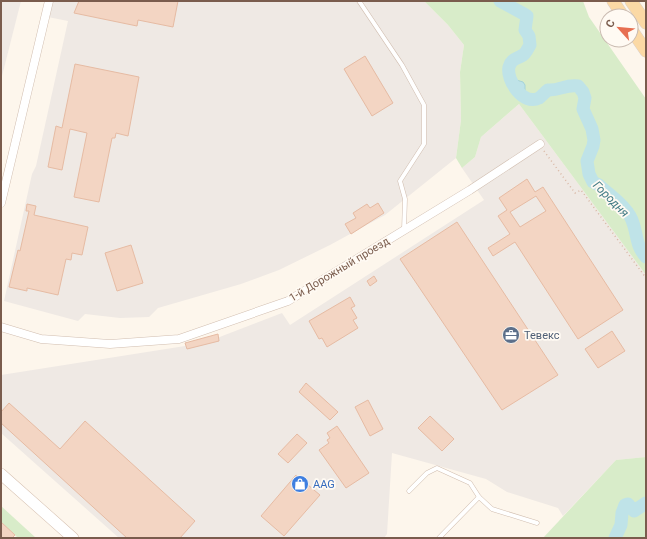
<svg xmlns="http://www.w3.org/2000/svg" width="647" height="539" font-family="Roboto,sans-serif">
	<rect width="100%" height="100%" fill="#fdf6ec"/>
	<g fill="#efe9e4">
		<polygon points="1,1 21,1 1,80"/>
		<polygon points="51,1 424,1 448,25 464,45 460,72 461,120 456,158 385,215 330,245 279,270 241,284 158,308 149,317 120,318 85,314 78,321 4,301 32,174 36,166 68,21 48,17"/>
		<polygon points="519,104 646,275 646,457 616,460 563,516 558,508 507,492 486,479 392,453 387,534 384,538 119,538 1,433 1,375 204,343 282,313 290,325 484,200 462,168 475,157 481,137"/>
	</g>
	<g fill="#d8ecc9">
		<polygon points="424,1 583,1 589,17 646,99 646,275 519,104 481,137 475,157 462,168 456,158 461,120 460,72 464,45 448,25"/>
		<polygon points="646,457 646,538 543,538 616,460"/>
		<polygon points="1,506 36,538 18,538 1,522"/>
	</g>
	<polygon fill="#bfe3e8" stroke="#a5d3da" points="513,79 523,82 525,85 525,94 518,97 511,91 509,84"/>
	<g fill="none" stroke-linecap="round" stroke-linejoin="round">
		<g stroke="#bfe3e8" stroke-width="13">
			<path d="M500,1L524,14L527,16L525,30L529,36L530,45C528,48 526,53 523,55C517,59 511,59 509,67C506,80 523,106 539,98C542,96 545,92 548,90C559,91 566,84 578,86L583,92L585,98L583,109L592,129L594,140L593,146L587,161L589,174L593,182L599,185C609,195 623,203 630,216C638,230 634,244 646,257"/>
			<polyline points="615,538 621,525 622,513 625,505 628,504 634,511 646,503"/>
		</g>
	</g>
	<g fill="#f3d5c3" stroke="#e6bba3" fill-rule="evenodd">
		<polygon points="79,1 178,1 173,27 138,20 137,26 74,13"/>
		<polygon points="365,56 393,103 372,116 344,69"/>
		<polygon points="75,64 139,77 128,136 116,133 115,138 112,138 99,202 74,197 87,133 70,129 62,170 48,167 56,126 62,128"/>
		<path d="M527,179L535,192L543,187L623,310L578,339L515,242L493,256L488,248L510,234L498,216L507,210L499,198ZM536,196L546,211L520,227L510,212Z"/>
		<polygon points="378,203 384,213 351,234 345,224 356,218 353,213 367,204 370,208"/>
		<polygon points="27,204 36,206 34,215 88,227 82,255 72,253 71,260 66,259 58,295 27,288 27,291 9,287 18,250 20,251 29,211 26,211"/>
		<polygon points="457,222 558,375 502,410 400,259"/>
		<polygon points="131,245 143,283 117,291 105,253"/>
		<polygon points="374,276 377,281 370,286 367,281"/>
		<polygon points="350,297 355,306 351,308 357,318 353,320 358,328 327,347 322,338 319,339 309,321"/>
		<polygon points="612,331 625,351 598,368 585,349"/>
		<polygon points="218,334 219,341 187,349 185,343"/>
		<polygon points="306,383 338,412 330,420 299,392"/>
		<polygon points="368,400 383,429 370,436 355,407"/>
		<polygon points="9,403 60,449 85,421 195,521 180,538 127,538 1,423 1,412"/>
		<polygon points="430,416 454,439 442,451 418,428"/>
		<polygon points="337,426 369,473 346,488 319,450 329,443 327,440 330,438 327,433"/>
		<polygon points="297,434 307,443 288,463 278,454"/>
		<polygon points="296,475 320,495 284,536 261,516"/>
		<polygon points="1,522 15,535 12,538 1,538"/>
	</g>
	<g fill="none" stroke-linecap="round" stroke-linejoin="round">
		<g stroke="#d1beb0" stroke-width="5">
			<g id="lane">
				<polyline points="359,1 402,65 424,105 424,144 400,181 405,199 404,230"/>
				<polyline points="409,491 427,473 437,468 470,483 479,497"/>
				<polyline points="439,538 479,497 492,509 537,523"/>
			</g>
		</g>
		<g stroke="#d1beb0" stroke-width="9">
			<g id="street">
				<polyline points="1,203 49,1"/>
				<polyline points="1,327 41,339 110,344 179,339 288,301 470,190 540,144"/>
			</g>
		</g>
		<g stroke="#d6c0b0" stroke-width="12">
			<polyline id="secondary" points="1,474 73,538"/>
		</g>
		<g stroke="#dad1cd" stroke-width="13">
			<g id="primary">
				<polyline points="613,1 623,16"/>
				<polyline points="631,1 646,23"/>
				<polyline points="631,29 646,51"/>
			</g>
		</g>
		<polyline stroke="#d9b8a5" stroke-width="1.5" stroke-dasharray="1 3" stroke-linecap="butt" points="544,151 575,193 581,190 646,278"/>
		<use href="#lane" stroke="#fff" stroke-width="4"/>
		<use href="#street" stroke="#fff" stroke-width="8"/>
		<use href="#secondary" stroke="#fff" stroke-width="11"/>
		<use href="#primary" stroke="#fbd9a5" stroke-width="12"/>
	</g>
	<defs>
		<g id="office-disc" transform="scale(0.9)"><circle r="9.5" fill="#5c6f8a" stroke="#fffaf3"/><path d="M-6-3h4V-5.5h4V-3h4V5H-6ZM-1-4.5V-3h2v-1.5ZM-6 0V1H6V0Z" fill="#fff"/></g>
		<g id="shop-disc" transform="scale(0.9)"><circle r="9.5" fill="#3f7fe0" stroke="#fffaf3"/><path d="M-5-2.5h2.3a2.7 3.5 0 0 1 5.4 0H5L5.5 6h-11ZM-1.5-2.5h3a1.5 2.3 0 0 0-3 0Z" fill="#fff"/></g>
	</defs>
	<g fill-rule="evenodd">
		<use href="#office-disc" x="511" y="335"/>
		<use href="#shop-disc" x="300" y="484"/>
	</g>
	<g text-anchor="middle" stroke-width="3.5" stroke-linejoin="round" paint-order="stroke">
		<g font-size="11" fill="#7a5c4d" stroke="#fffaf3">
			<text transform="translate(339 269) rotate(-31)" y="4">1-й Дорожный проезд</text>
		</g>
		<g font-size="11" fill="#4e5e75" stroke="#fffaf3" text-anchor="start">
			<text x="524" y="339">Тевекс</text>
		</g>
		<g font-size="11" fill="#366cbe" stroke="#fffaf3" text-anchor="start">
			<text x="313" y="488">AAG</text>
		</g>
		<g font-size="12" font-style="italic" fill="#437c86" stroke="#fffaf3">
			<text transform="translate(611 199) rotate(45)" y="4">Городня</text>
		</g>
	</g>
	<rect width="647" height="539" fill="none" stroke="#7a5c4d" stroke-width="4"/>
	<g transform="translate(619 28) rotate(297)"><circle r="19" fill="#fffaf3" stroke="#cabbb1"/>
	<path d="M0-3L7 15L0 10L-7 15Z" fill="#e76f51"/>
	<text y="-6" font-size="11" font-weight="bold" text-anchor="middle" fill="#7a5c4d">С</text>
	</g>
</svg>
